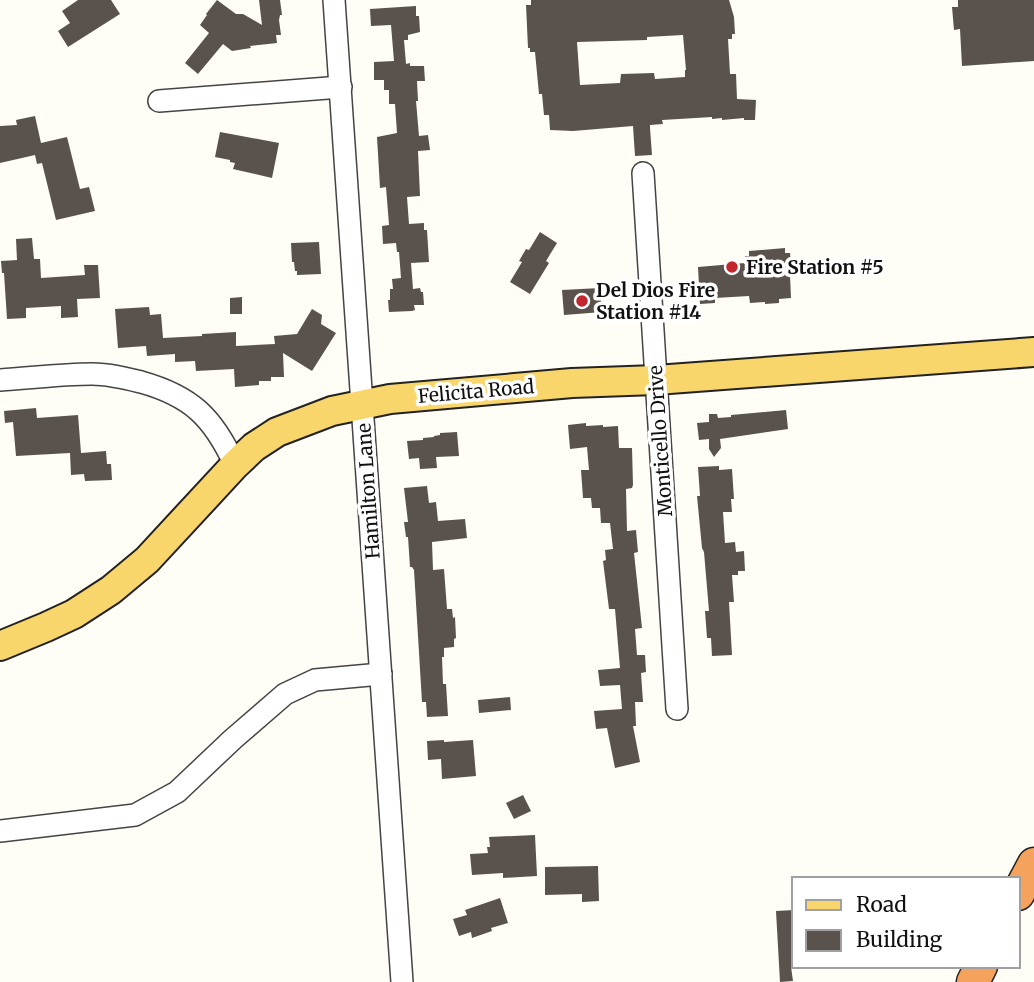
<svg xmlns="http://www.w3.org/2000/svg" width="1034" height="982" font-family="Merriweather,serif">
	<rect width="100%" height="100%" fill="#fffdf5"/>
	<g fill="#5a524d" fill-rule="evenodd">
		<polygon points="78,0 111,0 120,14 68,47 58,31 70,23 62,11"/>
		<polygon points="217,0 236,14 243,14 262,25 259,0 280,0 282,15 280,15 279,20 281,35 276,35 277,43 250,46 251,48 232,51 223,44 198,74 185,63 209,33 200,25 207,15 206,14"/>
		<path d="M531,0H729L734,17L735,34H732V39H728L730,74H736L737,99L756,100L755,120H744V118L722,120V118L712,119V117L662,120L663,124L650,125V128L652,155L635,156L633,126L573,131L550,130L549,115H544L542,94H539L535,52H530V48H528L526,5H531ZM683,35L686,70H685V77L655,79L654,73L621,74L620,83L580,85L577,42L647,40V37Z"/>
		<polygon points="958,0 1034,0 1034,61 962,66 960,29 954,30 952,7 958,7"/>
		<polygon points="416,6 416,16 419,16 420,32 408,35 408,40 404,40 406,64 410,63 410,66 424,66 425,81 417,81 418,101 416,101 419,136 428,135 430,150 418,151 420,196 407,197 409,224 424,223 424,230 427,230 429,262 411,263 413,289 420,288 421,292 423,292 424,305 414,305 415,310 412,311 389,312 388,300 390,300 390,289 393,289 392,279 401,278 399,252 397,252 396,243 383,244 382,226 389,225 386,187 380,188 377,137 397,133 395,104 389,104 389,90 384,90 384,80 374,80 374,62 394,61 391,25 371,26 370,9"/>
		<polygon points="35,116 41,143 67,137 80,189 89,187 95,211 56,220 42,163 37,164 35,155 0,163 0,126 17,125 16,120"/>
		<polygon points="220,132 279,143 272,178 233,169 235,163 230,162 230,160 215,157"/>
		<polygon points="540,232 557,243 546,261 549,263 530,294 510,282 522,262 519,261 526,249 529,250"/>
		<polygon points="32,238 34,259 40,259 41,278 85,275 84,265 98,265 100,298 77,299 78,317 61,318 61,306 26,308 26,318 7,319 4,273 2,273 1,261 17,260 16,239"/>
		<polygon points="319,242 321,274 297,275 297,271 295,271 294,262 292,262 291,243"/>
		<polygon points="785,248 785,253 790,253 792,275 790,275 791,298 779,299 779,303 765,304 765,302 750,303 749,296 715,298 715,303 700,304 698,267 745,263 745,256 749,256 749,251"/>
		<polygon points="600,288 602,312 564,315 562,290"/>
		<polygon points="242,297 242,314 230,314 230,298"/>
		<polygon points="149,307 150,315 161,314 163,338 202,336 202,334 236,332 236,346 275,344 274,336 297,334 312,309 322,315 321,324 336,333 312,371 283,353 284,377 271,377 271,381 259,381 259,385 235,387 234,369 196,371 195,361 175,362 175,354 147,356 146,346 118,348 115,309"/>
		<polygon points="36,408 37,418 78,415 81,453 106,451 107,464 111,464 112,480 85,481 84,474 71,475 70,453 16,456 13,422 5,423 4,411"/>
		<polygon points="786,410 788,429 720,439 721,448 714,457 709,449 709,439 699,440 697,423 709,422 709,414 717,414 718,418 731,417 731,415"/>
		<polygon points="586,423 586,426 603,425 603,427 618,426 619,448 632,448 633,485 632,488 626,489 627,531 636,530 638,552 634,553 642,628 635,629 637,655 645,655 646,672 641,673 643,702 635,702 636,726 633,726 640,762 615,768 607,728 596,729 594,711 622,709 620,685 600,686 598,670 620,668 615,609 609,609 603,561 606,560 605,550 613,549 610,523 601,523 600,508 592,508 591,498 583,498 581,470 589,470 587,447 570,449 568,425"/>
		<polygon points="457,432 459,456 436,457 437,468 420,469 419,458 409,459 407,441 423,440 423,438 434,437 434,436 440,435 440,433"/>
		<polygon points="719,466 719,470 732,469 734,499 731,499 732,512 723,512 725,543 735,542 736,552 744,551 745,571 738,571 738,575 732,575 734,602 729,602 732,655 712,656 711,638 707,638 705,611 709,611 704,552 702,548 697,496 700,496 698,467"/>
		<polygon points="427,486 429,503 436,502 438,521 465,519 467,538 432,542 433,570 444,569 447,609 452,609 453,618 455,617 456,638 454,639 454,647 444,648 444,657 442,657 443,684 446,684 448,716 427,717 426,702 422,702 414,570 412,567 410,567 408,537 406,537 404,522 408,522 404,488"/>
		<polygon points="510,697 511,710 479,713 478,700"/>
		<polygon points="444,740 444,742 473,740 476,776 442,779 441,759 428,760 427,741"/>
		<polygon points="523,795 531,811 514,819 506,803"/>
		<polygon points="535,835 537,876 503,878 503,873 472,875 470,854 488,853 487,847 490,847 489,837"/>
		<polygon points="598,866 599,901 582,902 582,894 545,895 545,867"/>
		<polygon points="500,898 508,923 491,928 492,931 472,938 471,932 459,936 453,919 467,915 465,910"/>
		<polygon points="794,910 794,967 791,967 793,981 780,982 776,911"/>
	</g>
	<g fill="none" stroke-linecap="round" stroke-linejoin="round">
		<g stroke="#444" stroke-width="24">
			<g id="minor">
				<polyline points="334,0 402,982"/>
				<polyline points="159,101 341,87"/>
				<polyline points="643,173 677,709"/>
				<path d="M0,380C31,378 62,374 92,374C109,374 125,378 141,382C191,396 213,417 235,465"/>
				<polyline points="0,831 135,815 177,792 233,739 285,694 315,680 381,674"/>
			</g>
		</g>
		<g stroke="#222" stroke-width="32">
			<polyline id="major" points="0,646 46,627 74,614 111,590 147,560 235,465 254,447 277,432 332,411 390,399 572,383 656,380 1034,352"/>
		</g>
		<g stroke="#222" stroke-width="35">
			<g id="highway">
				<polyline points="1018,894 1034,864"/>
				<polyline points="973,982 981,966"/>
			</g>
		</g>
		<use href="#minor" stroke="#fff" stroke-width="21"/>
		<use href="#major" stroke="#f9d66b" stroke-width="28"/>
		<use href="#highway" stroke="#f5a25d" stroke-width="32"/>
	</g>
	<g fill="#c4262e" stroke="#fff" stroke-width="2.5">
		<circle cx="732" cy="267" r="7"/>
		<circle cx="582" cy="301" r="7"/>
	</g>
	<g text-anchor="middle" stroke-width="7" stroke-linejoin="round" paint-order="stroke">
		<g font-size="19" font-weight="bold" fill="#111" stroke="#fff" text-anchor="start">
			<text x="746" y="274">Fire Station #5</text>
			<text x="596" y="297">Del Dios Fire<tspan x="596" dy="22">Station #14</tspan></text>
		</g>
		<g font-size="19" fill="#111" stroke="#fff">
			<text transform="translate(476 391) rotate(-5)" y="7">Felicita Road</text>
			<text transform="translate(660 441) rotate(-94)" y="7">Monticello Drive</text>
			<text transform="translate(368 491) rotate(-94)" y="7">Hamilton Lane</text>
		</g>
	</g>
	<rect x="792" y="877" width="228" height="91" fill="#ffffff" stroke="#a0a0a0" stroke-width="2"/>
	<rect x="806" y="900" width="35" height="10" fill="#f9d66b" stroke="#a0a0a0" stroke-width="2"/>
	<text x="856" y="912" font-size="21" fill="#111111">Road</text>
	<rect x="806" y="930" width="35" height="21" fill="#5a524d" stroke="#a0a0a0" stroke-width="2"/>
	<text x="856" y="947" font-size="21" fill="#111111">Building</text>
</svg>
